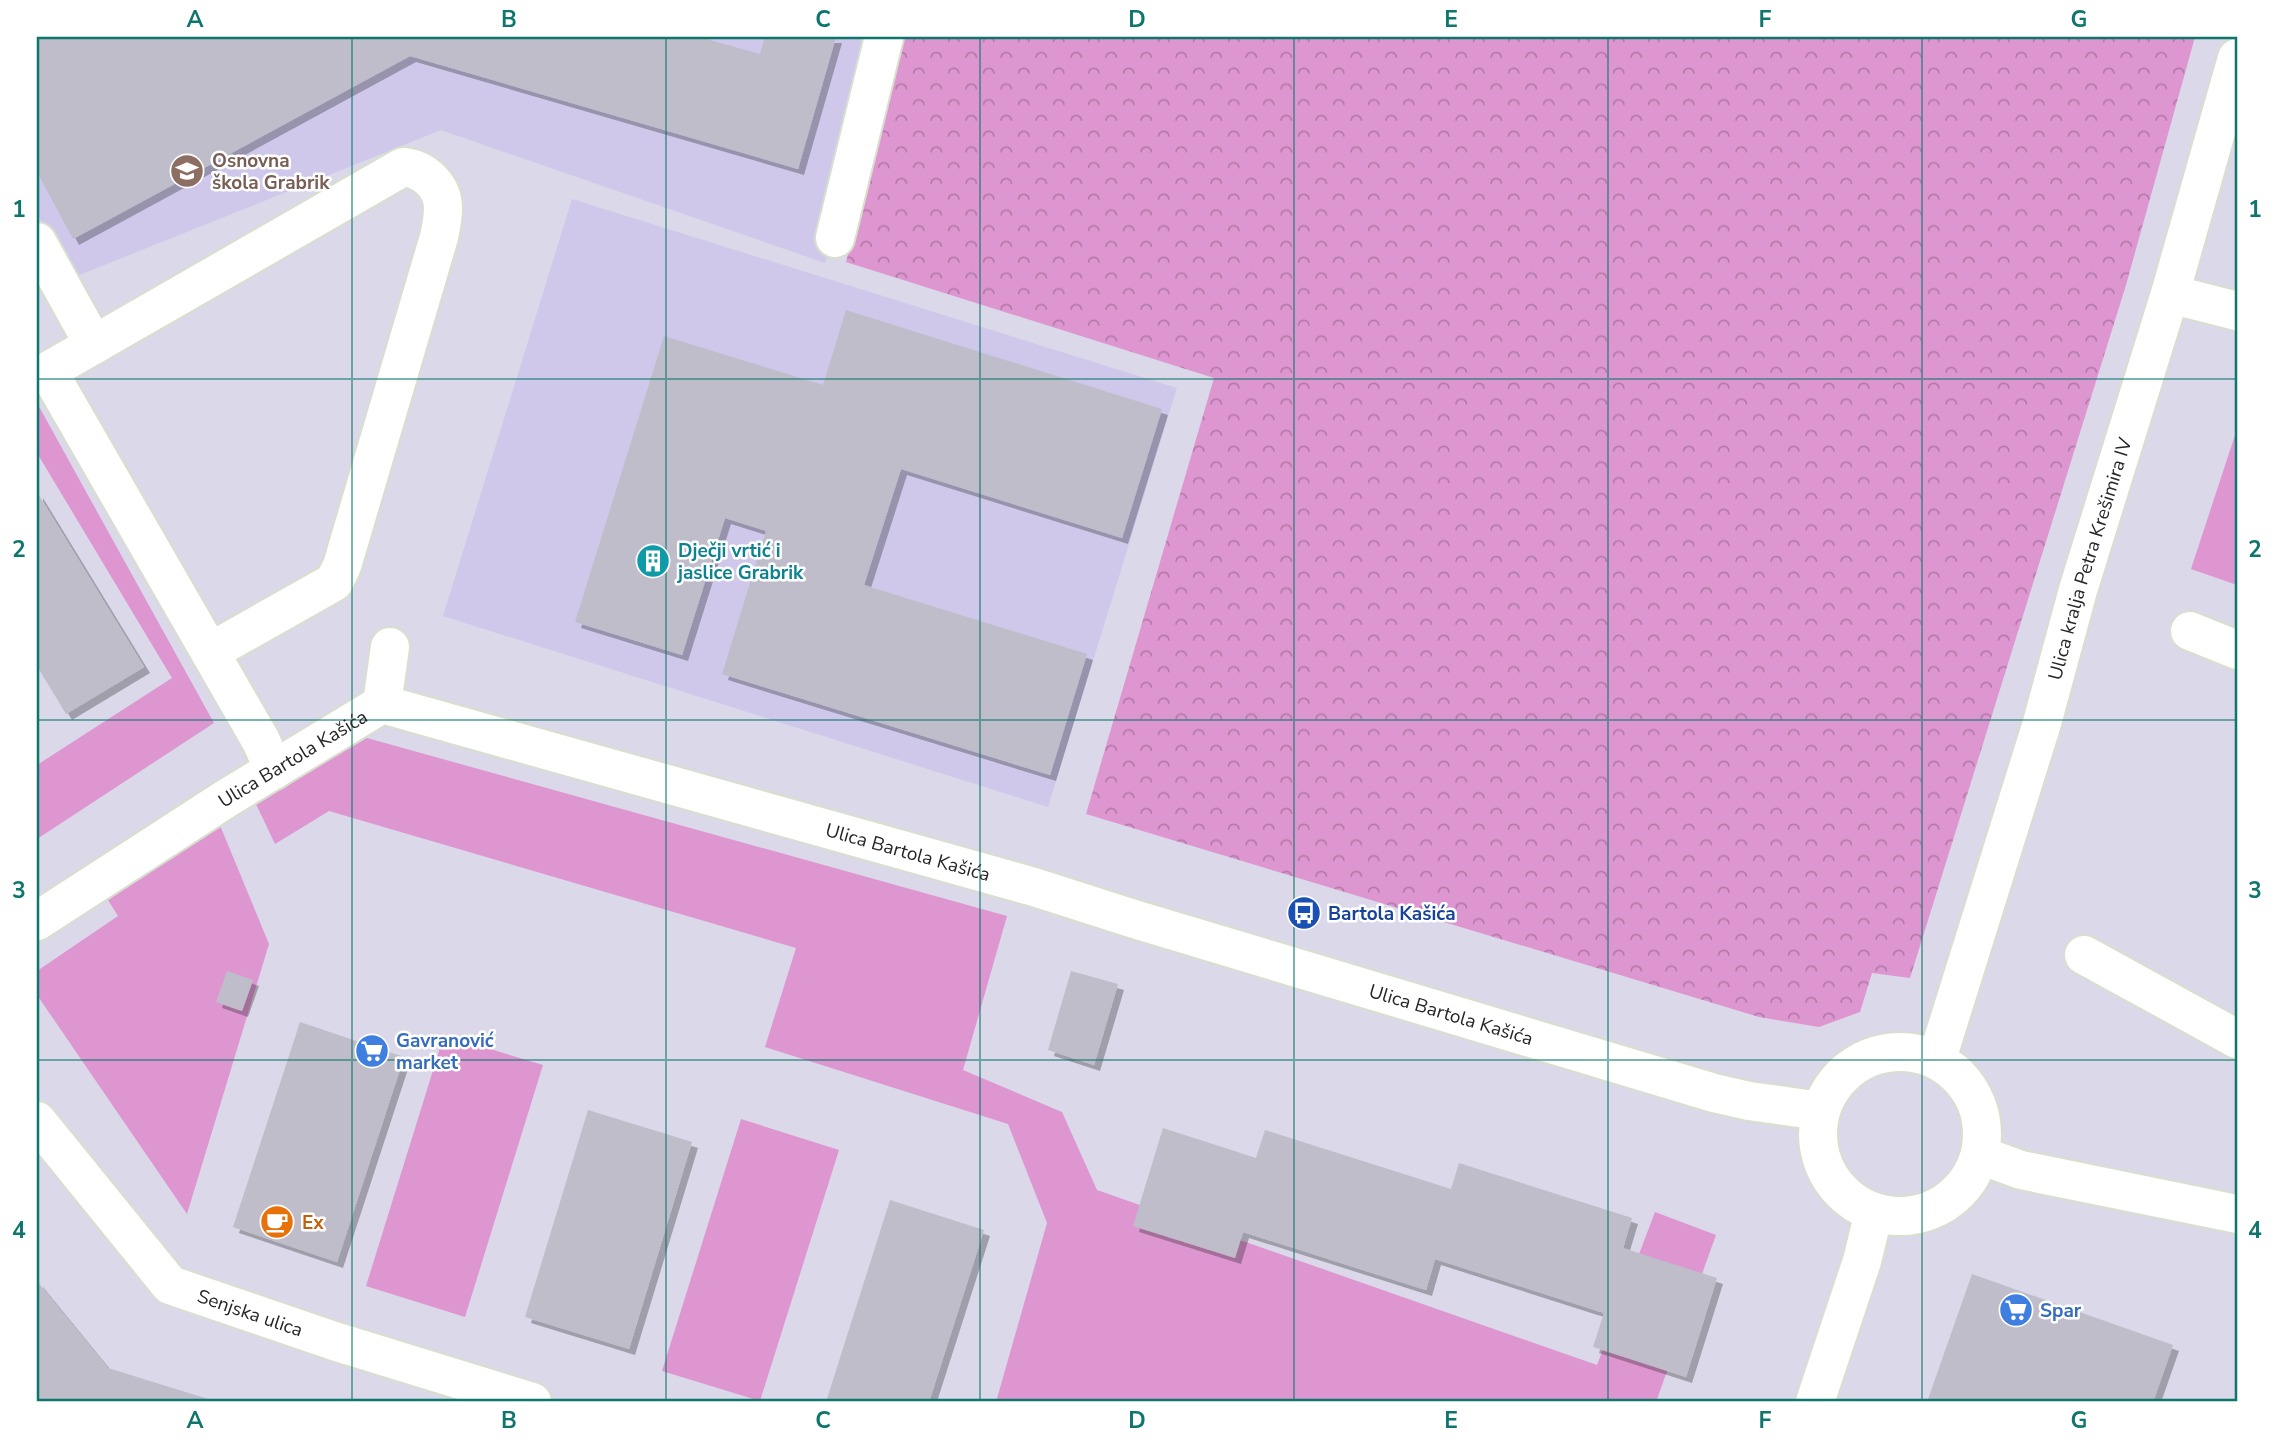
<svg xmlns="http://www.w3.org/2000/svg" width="2274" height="1439" font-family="'Nunito Sans',sans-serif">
	<defs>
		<pattern id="forest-crowns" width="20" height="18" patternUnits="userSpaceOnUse" patternTransform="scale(1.75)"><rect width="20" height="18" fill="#de96d0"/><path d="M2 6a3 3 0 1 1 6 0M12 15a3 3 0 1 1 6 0" fill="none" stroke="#b47aa9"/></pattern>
		<filter id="shadow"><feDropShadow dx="6" dy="6" stdDeviation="0" flood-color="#0004"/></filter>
	</defs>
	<rect width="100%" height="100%" fill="#dad8e9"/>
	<g fill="#cfc8ea">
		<polygon points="37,37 892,37 825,263 441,130 67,280 37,212"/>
		<polygon points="572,199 1177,388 1048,807 443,616"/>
	</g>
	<g fill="#de96d0">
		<polygon points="37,403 214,723 37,839 37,765 172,678 37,453"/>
		<polygon points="2237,429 2237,585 2191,569"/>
		<polygon points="367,738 1007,916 963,1070 1062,1112 1097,1190 1597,1365 1655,1212 1716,1235 1656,1402 996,1402 1047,1223 1008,1124 765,1047 796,948 329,811 275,844 255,802"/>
		<polygon points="219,823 269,944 187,1214 37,995 37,971 118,916 108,900"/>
		<polygon points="444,1035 543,1065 465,1317 366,1286"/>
		<polygon points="741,1119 839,1150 760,1401 662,1371"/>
	</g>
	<polygon fill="url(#forest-crowns)" points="904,37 2195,37 2126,285 1910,978 1872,973 1860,1012 1819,1027 1759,1017 1086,814 1214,378 846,262"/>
	<g fill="#bfbdca" filter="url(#shadow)">
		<polygon points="37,37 699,37 760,54 765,37 836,37 798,169 410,56 73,239 37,172"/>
		<polygon points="846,310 1162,409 1122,538 901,469 864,585 1087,654 1050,775 722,674 766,531 725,518 682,655 575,622 664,336 823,385"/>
		<polygon points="37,492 144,667 66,714 37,666"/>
		<polygon points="227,971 253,980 242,1011 216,1002"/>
		<polygon points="1071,971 1118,984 1094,1065 1048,1050"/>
		<polygon points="300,1022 404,1057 337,1262 233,1227"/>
		<polygon points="588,1110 692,1142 629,1349 525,1317"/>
		<polygon points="1163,1128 1256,1158 1265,1130 1451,1189 1459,1163 1632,1218 1623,1248 1717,1278 1686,1377 1593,1347 1604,1313 1435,1259 1426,1290 1243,1232 1235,1258 1133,1226"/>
		<polygon points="890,1200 984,1230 929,1402 826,1402"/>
		<polygon points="1972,1274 2173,1345 2153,1402 1927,1402"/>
		<polygon points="37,1281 108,1368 218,1402 37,1402"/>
	</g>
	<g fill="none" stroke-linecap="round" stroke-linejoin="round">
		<g stroke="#d9dfce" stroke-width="42">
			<g id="minor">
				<polyline points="835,238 884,37"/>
				<polyline points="37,242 94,345"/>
				<polyline points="2170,294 2237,311"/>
				<polyline points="2190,631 2237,650"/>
				<path d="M210,652L334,582L342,566L439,237C441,228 443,218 443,208C443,186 424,169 403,167L48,371L261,741L274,770"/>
				<polyline points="382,704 390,647"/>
				<path id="s1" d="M37,921L227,798L382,704L1034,887L1134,919L1714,1093L1749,1101L1821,1111"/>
				<polyline points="2084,955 2237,1039"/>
				<circle cx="1900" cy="1134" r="82"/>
				<path id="s2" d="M1937,1059L2042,723L2078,590L2170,294L2237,58"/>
				<path id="s3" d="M37,1121L170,1285L334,1341L532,1402"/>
				<polyline points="1980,1155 2021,1170 2237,1214"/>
				<polyline points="1815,1402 1862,1261 1874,1212"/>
			</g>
		</g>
		<use href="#minor" stroke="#fff" stroke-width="38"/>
	</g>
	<path fill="none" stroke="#0f766e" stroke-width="2" stroke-opacity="0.55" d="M352,37V1402M666,37V1402M980,37V1402M1294,37V1402M1608,37V1402M1922,37V1402M37,379H2237M37,720H2237M37,1060H2237"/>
	<defs>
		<g id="school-disc" transform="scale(1.75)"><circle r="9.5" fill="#8d6e63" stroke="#fff"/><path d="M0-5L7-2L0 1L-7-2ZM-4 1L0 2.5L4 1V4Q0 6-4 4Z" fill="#fff"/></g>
		<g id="building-disc" transform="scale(1.75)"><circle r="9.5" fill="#0f9aa8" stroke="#fff"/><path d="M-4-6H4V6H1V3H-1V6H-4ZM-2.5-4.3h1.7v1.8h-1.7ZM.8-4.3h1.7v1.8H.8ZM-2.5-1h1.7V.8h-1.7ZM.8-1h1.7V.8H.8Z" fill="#fff"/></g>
		<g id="bus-disc" transform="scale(1.75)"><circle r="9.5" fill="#1a4fb4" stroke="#fff"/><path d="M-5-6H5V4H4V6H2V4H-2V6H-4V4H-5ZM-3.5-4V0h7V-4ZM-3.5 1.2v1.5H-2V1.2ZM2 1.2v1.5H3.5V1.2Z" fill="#fff"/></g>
		<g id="supermarket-disc" transform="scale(1.75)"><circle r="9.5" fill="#3f7fe0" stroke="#fff"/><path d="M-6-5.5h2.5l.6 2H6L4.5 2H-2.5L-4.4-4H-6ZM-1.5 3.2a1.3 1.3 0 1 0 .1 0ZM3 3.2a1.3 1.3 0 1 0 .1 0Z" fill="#fff"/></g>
		<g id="cafe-disc" transform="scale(1.75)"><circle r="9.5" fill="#e8710a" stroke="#fff"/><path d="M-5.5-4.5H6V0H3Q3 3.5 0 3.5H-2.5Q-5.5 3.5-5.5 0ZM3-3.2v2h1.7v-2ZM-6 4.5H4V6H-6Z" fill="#fff"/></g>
	</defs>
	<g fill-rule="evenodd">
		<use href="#school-disc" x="187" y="171"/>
		<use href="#building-disc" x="653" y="561"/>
		<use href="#bus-disc" x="1304" y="913"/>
		<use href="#supermarket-disc" x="372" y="1051"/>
		<use href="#cafe-disc" x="277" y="1222"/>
		<use href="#supermarket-disc" x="2016" y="1310"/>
	</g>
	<g text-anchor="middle" stroke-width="5" stroke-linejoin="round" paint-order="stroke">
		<g font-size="19" font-weight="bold" fill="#785e54" stroke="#fff" text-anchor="start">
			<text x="212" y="167">Osnovna<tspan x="212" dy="22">škola Grabrik</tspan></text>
		</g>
		<g font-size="19" font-weight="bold" fill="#0d838f" stroke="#fff" text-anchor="start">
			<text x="678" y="557">Dječji vrtić i<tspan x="678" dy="22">jaslice Grabrik</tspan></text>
		</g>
		<g font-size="19" fill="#262626" stroke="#fff">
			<text dy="7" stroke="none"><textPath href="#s2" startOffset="523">Ulica kralja Petra Krešimira IV</textPath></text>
			<text dy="7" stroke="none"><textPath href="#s1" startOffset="303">Ulica Bartola Kašića</textPath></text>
			<text dy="7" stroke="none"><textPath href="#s1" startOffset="954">Ulica Bartola Kašića</textPath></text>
			<text dy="7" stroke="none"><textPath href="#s1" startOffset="1521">Ulica Bartola Kašića</textPath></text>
			<text dy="7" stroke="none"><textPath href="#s3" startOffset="296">Senjska ulica</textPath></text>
		</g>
		<g font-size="19" font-weight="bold" fill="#164399" stroke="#fff" text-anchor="start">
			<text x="1328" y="920">Bartola Kašića</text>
		</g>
		<g font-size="19" font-weight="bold" fill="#366cbe" stroke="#fff" text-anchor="start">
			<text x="396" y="1047">Gavranović<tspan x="396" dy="22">market</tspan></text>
			<text x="2040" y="1317">Spar</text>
		</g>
		<g font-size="19" font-weight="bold" fill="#c56008" stroke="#fff" text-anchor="start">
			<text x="302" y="1229">Ex</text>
		</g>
	</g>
	<rect width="2274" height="1439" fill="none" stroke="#ffffff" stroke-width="77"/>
	<rect x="38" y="38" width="2198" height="1362" fill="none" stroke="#0f766e" stroke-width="2.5"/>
	<g font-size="23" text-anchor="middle" font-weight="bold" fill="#0f766e">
		<text x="195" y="27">A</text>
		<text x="509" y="27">B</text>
		<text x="823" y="27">C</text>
		<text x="1137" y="27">D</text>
		<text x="1451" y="27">E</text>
		<text x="1765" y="27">F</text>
		<text x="2079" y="27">G</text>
		<text x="19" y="217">1</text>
		<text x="2255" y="217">1</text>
		<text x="19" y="557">2</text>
		<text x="2255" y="557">2</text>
		<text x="19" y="898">3</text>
		<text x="2255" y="898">3</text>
		<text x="19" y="1238">4</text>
		<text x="2255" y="1238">4</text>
		<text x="195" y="1428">A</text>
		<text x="509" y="1428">B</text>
		<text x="823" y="1428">C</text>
		<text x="1137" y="1428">D</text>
		<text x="1451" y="1428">E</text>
		<text x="1765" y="1428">F</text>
		<text x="2079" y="1428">G</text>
	</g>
</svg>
